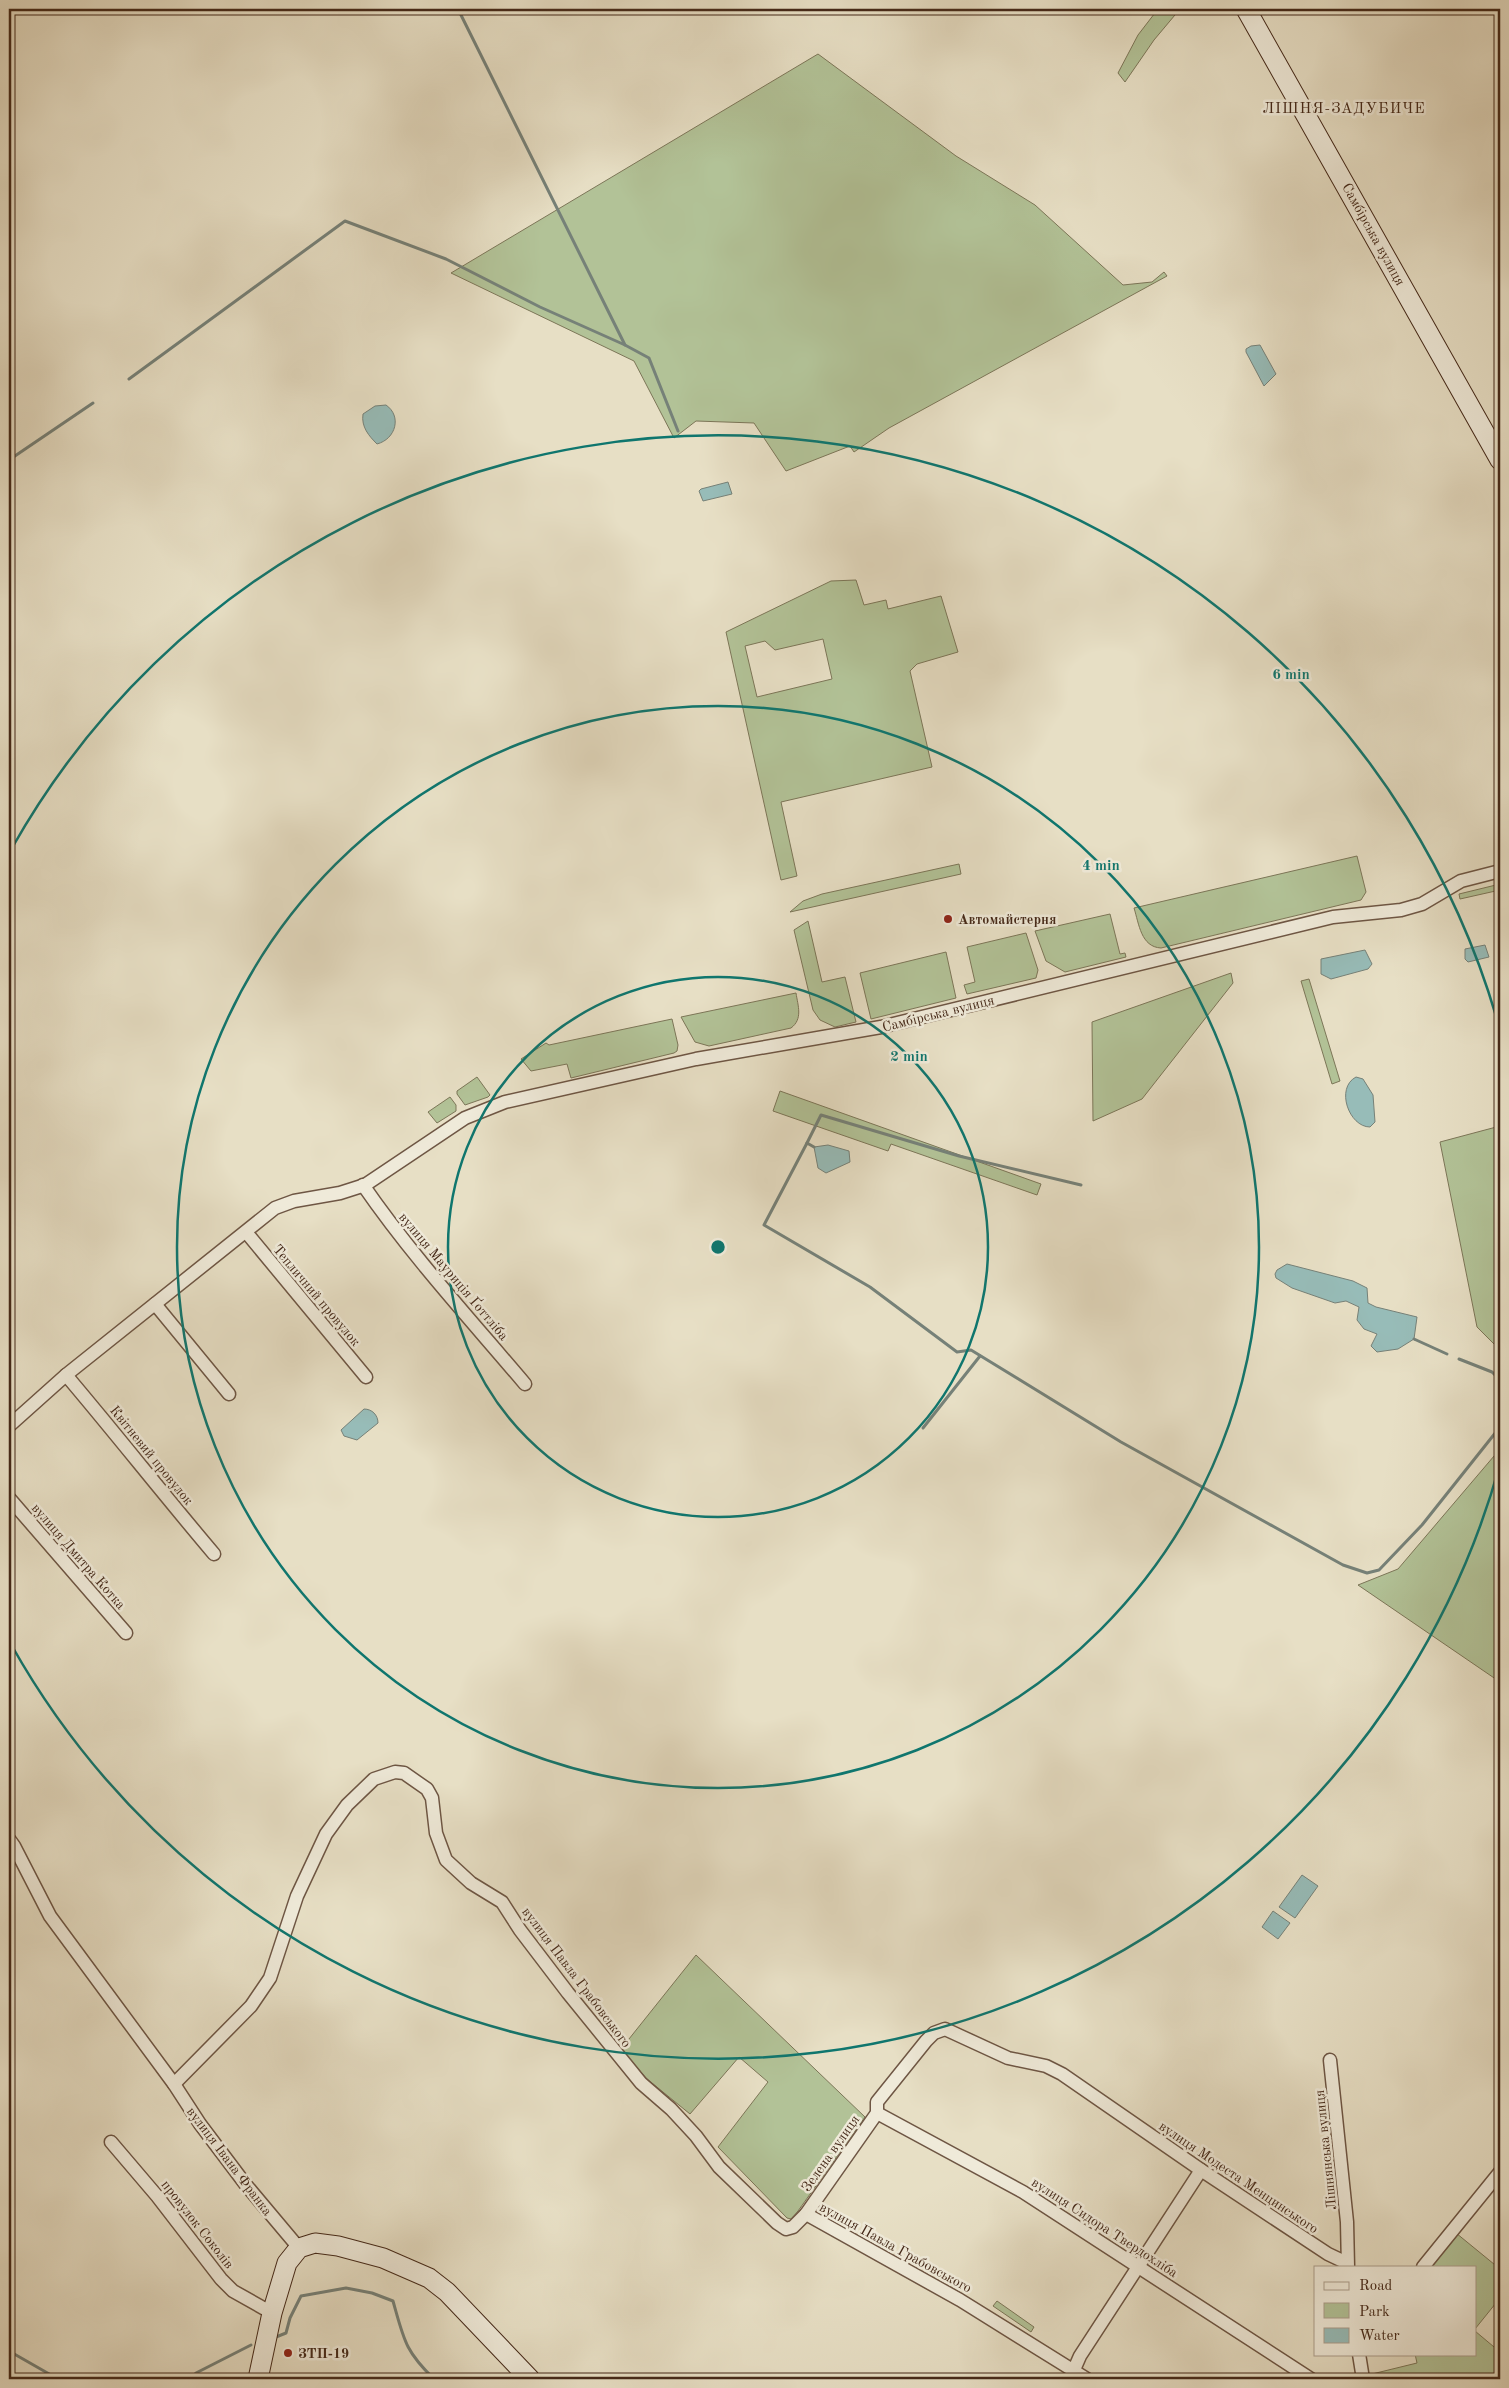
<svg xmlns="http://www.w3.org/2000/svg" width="1509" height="2388" font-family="'Old Standard TT',serif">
	<rect width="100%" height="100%" fill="#e7dfc5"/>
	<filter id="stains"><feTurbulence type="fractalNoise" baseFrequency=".004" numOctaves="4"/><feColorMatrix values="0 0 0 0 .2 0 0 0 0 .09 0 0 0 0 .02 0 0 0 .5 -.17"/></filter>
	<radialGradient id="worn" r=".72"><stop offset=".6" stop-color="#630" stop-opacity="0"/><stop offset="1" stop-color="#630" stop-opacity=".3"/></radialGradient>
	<g fill="#b2c297" stroke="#7c7658" fill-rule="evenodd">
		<polygon points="1158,9 1180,9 1154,40 1125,82 1118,73 1138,35"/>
		<polygon points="818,54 956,156 1035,205 1123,285 1152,282 1164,272 1167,276 889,428 854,452 850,446 786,471 754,423 696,421 674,438 634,361 451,273"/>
		<path d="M856,580L864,605L886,600L888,609L941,596L958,652L917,664L910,671L932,767L781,802L797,876L781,880L726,632L831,581ZM823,639L832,679L757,697L745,646L765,641L775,650Z"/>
		<path d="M1357,856L1366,892L1361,900L1161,948C1141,947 1139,924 1134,908Z"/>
		<polygon points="959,864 961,874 790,912 803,901 822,894"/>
		<polygon points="1500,884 1500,890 1460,899 1459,894"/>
		<polygon points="1110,914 1120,954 1125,953 1126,957 1065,972 1046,961 1035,931"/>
		<polygon points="808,921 822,982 845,977 856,1022 835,1027 820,1020 813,1010 794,930"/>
		<polygon points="1026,933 1038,970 1036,978 967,994 964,985 975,982 967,947"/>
		<polygon points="946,952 956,998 871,1019 860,973"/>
		<polygon points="1231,973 1233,983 1142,1099 1093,1121 1092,1022"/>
		<polygon points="1309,979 1340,1081 1332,1084 1301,981"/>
		<path d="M796,993C798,1006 803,1019 791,1028L709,1046L695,1042L681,1017Z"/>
		<polygon points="672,1019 678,1045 677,1051 674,1053 571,1078 567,1064 531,1071 521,1059 546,1043 549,1045"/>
		<polygon points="477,1077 490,1095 488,1097 465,1105 457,1094 457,1091"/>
		<polygon points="780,1091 1041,1184 1037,1195 891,1144 888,1151 773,1111"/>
		<polygon points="450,1097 456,1105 456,1111 437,1123 428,1112"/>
		<polygon points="1500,1126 1500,1350 1477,1327 1440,1142"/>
		<polygon points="1500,1449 1500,1682 1358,1585 1398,1569"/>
		<polygon points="696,1955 865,2117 798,2211 791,2219 787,2218 718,2147 768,2082 739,2057 690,2114 647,2079 621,2049"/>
		<polygon points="1456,2233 1500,2269 1500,2298 1475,2329 1475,2267 1429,2267"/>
		<polygon points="997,2301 1034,2327 1031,2332 993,2306"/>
		<polygon points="1475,2331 1500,2352 1500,2379 1373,2379 1372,2374 1417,2363 1415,2354 1475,2354"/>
	</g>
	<g fill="#97bcb8" stroke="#768178">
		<polygon points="1260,345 1276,374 1264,386 1246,352 1246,349 1251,346"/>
		<path d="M386,405C402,416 396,439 377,444C369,436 361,427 363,414L375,406Z"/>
		<polygon points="728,482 732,494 703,501 699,491 701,489"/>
		<polygon points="1485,945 1489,957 1468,962 1465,959 1465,949"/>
		<polygon points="1365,950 1372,964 1368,969 1331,979 1321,974 1321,959"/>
		<path d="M1356,1077L1363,1079L1373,1095L1375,1122L1370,1127C1349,1127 1335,1088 1356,1077Z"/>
		<polygon points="828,1145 849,1151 850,1162 826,1173 818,1168 814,1147"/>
		<polygon points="1287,1264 1353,1281 1367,1288 1368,1303 1376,1307 1417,1317 1414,1339 1398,1349 1377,1352 1371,1346 1377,1334 1364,1329 1357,1320 1359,1307 1346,1301 1335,1303 1292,1288 1276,1278 1275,1274 1277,1270"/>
		<path d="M364,1409C372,1409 378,1415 378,1423L357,1440L344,1436L341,1430Z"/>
		<polygon points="1302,1875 1318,1886 1295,1918 1279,1907"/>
		<polygon points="1273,1911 1290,1923 1278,1939 1262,1927"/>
	</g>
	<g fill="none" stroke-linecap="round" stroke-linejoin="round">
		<g stroke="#768178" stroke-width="3">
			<polyline points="458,9 625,345 649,358 678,431"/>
			<polyline points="129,379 345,221 446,259 540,307 625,345"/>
			<polyline points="9,460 93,403"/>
			<polyline points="807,1143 821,1115 959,1156 1081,1185"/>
			<polyline points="814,1147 807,1143 764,1225 870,1287 957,1352 971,1350 1121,1442 1343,1565 1367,1573 1379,1570 1422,1525 1500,1427"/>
			<polyline points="1414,1339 1447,1354"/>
			<polyline points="1459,1359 1492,1372 1500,1380"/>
			<polyline points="923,1428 980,1356"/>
			<path d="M276,2337L286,2333L290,2318L301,2296L346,2288L372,2293L393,2301C404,2340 405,2351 434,2379"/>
			<polyline points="9,2351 58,2379"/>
			<polyline points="190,2379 196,2373 251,2345"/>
		</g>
		<g stroke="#6e5644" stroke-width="15">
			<g id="street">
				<path d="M363,1185C412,1256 470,1319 525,1384"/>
				<polyline points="246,1232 366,1377"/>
				<polyline points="155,1304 229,1394"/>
				<path d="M66,1375C116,1434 164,1495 214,1554"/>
				<polyline points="9,1426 66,1375 275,1208 294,1201 340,1193 365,1185 465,1118 505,1102 696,1059 881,1027 1333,917 1401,910 1422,904 1461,881 1500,871"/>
				<polyline points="9,1498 126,1633"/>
				<polyline points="9,1839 14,1846 50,1916 174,2084 200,2124 246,2185 299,2248"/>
				<polyline points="1330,2060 1347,2222 1348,2267"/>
				<polyline points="174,2084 251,2006 270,1978 297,1896 326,1834 347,1805 374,1779 395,1772 404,1773 427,1789 432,1798 436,1833 446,1860 471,1883 502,1902 520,1930 568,1993 641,2083 671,2109 696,2136 719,2167 777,2223 786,2229 793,2227 806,2214 960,2300 1087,2379"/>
				<polyline points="877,2113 1023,2192 1311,2379"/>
				<polyline points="111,2142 157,2196 221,2279 233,2291 272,2313"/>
				<polyline points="806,2214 877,2113 877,2102 926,2041 934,2033 945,2029 1008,2058 1046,2066 1062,2074 1201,2170 1328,2254 1347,2263"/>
				<polyline points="1423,2267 1500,2172"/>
				<polyline points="1359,2354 1363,2379"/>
				<polyline points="1073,2372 1080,2356 1201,2170"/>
			</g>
		</g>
		<g stroke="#452919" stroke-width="21">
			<g id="secondary">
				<polyline points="1246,9 1500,460"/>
				<polyline points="258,2379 272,2313 287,2263 299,2248 315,2243 338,2246 383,2258 429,2278 447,2292 530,2379"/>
			</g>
		</g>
		<use href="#street" stroke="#efead9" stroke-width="12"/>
		<use href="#secondary" stroke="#efead9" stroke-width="19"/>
	</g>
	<g fill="none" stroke="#0f766e" stroke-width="2.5">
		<circle cx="718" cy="1247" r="270"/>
		<circle cx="718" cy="1247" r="541"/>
		<path d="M1500 1464A811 811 0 0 1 12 1646M12 848A811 811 0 0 1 1500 1030"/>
	</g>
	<g fill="#8f2418" stroke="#efead9" stroke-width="2">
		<circle cx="948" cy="919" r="5"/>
		<circle cx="288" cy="2353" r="5"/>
	</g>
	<g text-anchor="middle" stroke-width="5" stroke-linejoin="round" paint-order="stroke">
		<g font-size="14" fill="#452919" stroke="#efead9">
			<text transform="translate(1374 234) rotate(61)" y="5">Самбірська вулиця</text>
			<text transform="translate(938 1013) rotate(-14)" y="5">Самбірська вулиця</text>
			<text transform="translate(454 1276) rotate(50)" y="5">вулиця Мауриція Ґоттліба</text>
			<text transform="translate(317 1295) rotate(50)" y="5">Тепличний провулок</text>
			<text transform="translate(152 1455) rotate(51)" y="5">Квітневий провулок</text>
			<text transform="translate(79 1556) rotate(49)" y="5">вулиця Дмитра Котка</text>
			<text transform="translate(577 1977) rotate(53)" y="5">вулиця Павла Грабовського</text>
			<text transform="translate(1325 2150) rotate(-96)" y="5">Лішнянська вулиця</text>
			<text transform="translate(830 2153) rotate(-55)" y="5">Зелена вулиця</text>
			<text transform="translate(230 2161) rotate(53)" y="5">вулиця Івана Франка</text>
			<text transform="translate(1239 2177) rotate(34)" y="5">вулиця Модеста Менцинського</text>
			<text transform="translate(198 2224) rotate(52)" y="5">провулок Соколів</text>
			<text transform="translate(1105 2227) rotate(33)" y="5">вулиця Сидора Твердохліба</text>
			<text transform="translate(896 2247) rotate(29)" y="5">вулиця Павла Грабовського</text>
		</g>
		<g font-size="14" font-weight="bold" fill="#452919" stroke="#efead9" text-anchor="start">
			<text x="958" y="924">Автомайстерня</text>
			<text x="298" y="2358">ЗТП-19</text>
		</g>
		<g font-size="15" letter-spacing="1" fill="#452919" stroke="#efead9">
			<text x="1344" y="113">ЛІШНЯ-ЗАДУБИЧЕ</text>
		</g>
	</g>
	<circle cx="718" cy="1247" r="8" fill="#0f766e" stroke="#efead9" stroke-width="2.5"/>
	<g font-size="15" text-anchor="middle" font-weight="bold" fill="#0f766e" stroke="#efead9" stroke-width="5" stroke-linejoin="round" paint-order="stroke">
		<text x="1291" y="679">6 min</text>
		<text x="1101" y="870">4 min</text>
		<text x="909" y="1061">2 min</text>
	</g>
	<rect width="1509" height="2388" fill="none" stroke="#e7dfc5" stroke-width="30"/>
	<rect x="10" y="10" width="1489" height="2368" fill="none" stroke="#452919" stroke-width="2.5"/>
	<rect x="15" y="15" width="1479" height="2358" fill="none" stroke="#452919"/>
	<rect x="1314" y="2266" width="162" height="90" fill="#efead9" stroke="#ab9d8c"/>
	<rect x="1324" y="2282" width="25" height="8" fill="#efead9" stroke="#ab9d8c"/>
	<text x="1359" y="2290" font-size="15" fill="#452919">Road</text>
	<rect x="1324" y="2303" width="25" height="15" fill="#b2c297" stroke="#ab9d8c"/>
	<text x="1359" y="2316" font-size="15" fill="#452919">Park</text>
	<rect x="1324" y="2328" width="25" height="15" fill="#97bcb8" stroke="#ab9d8c"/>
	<text x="1359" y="2340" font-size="15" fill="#452919">Water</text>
	<rect width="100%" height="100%" filter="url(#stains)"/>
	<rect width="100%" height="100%" fill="url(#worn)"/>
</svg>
